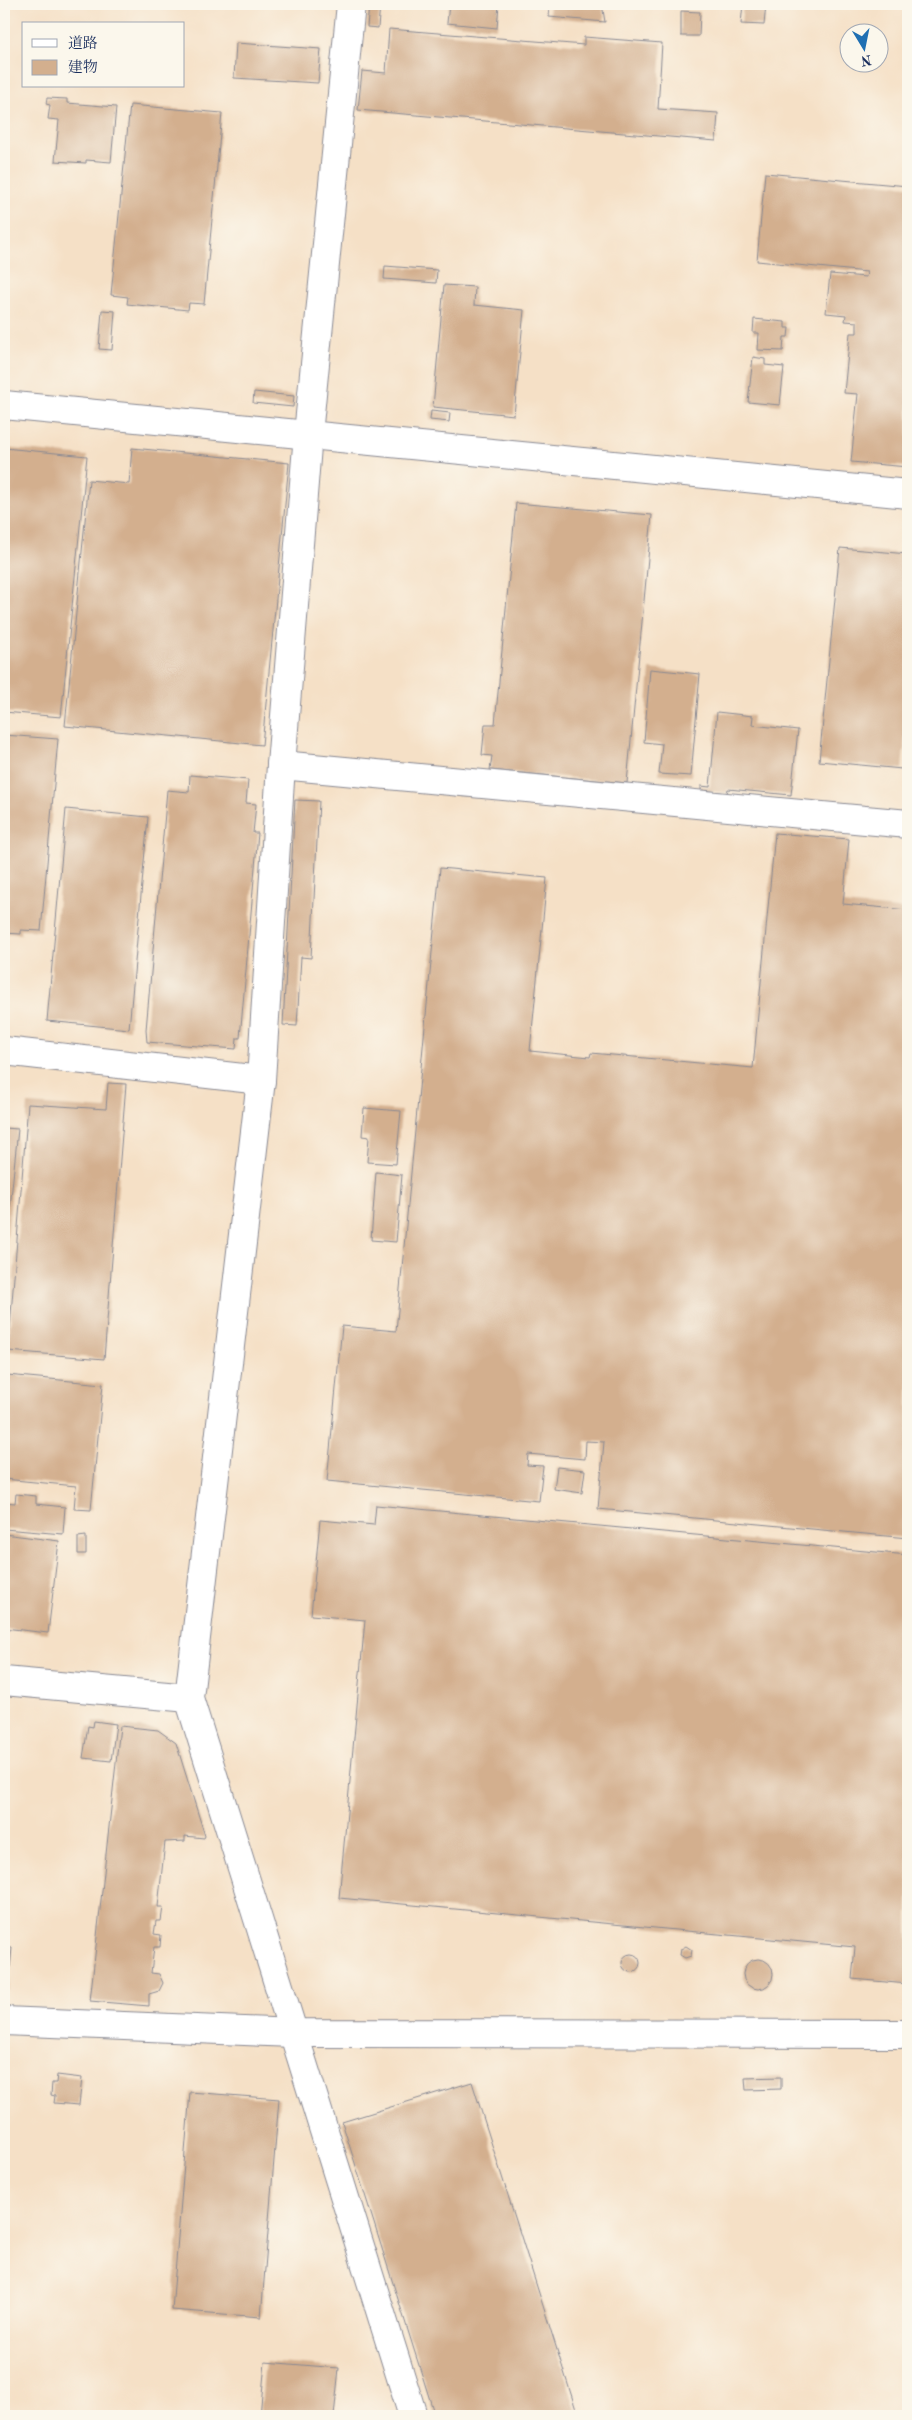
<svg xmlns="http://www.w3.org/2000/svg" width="912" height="2420" font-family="'Old Standard TT','Noto Serif JP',serif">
	<rect width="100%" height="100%" fill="#fbf7ec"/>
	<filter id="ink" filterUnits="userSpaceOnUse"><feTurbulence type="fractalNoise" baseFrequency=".02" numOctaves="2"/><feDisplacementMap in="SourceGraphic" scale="10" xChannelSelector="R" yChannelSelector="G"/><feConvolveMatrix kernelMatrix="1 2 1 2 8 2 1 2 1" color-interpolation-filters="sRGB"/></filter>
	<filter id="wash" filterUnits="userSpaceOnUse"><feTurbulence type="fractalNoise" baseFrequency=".0096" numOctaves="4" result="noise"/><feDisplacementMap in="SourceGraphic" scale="20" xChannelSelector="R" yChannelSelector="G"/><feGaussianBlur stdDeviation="1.12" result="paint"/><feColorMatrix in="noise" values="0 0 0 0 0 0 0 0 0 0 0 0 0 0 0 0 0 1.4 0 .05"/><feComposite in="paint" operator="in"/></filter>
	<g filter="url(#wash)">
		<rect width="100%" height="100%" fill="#f5e0c6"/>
		<g id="blocks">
			<g fill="#d3af8e">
				<polygon points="369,4 380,4 378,28 367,27"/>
				<polygon points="449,4 499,4 497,28 447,23"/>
				<polygon points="550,4 602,4 605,22 549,17"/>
				<polygon points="676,4 698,4 698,7 676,6"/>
				<polygon points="743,4 766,4 764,25 741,24"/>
				<polygon points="681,11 700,12 699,36 681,36"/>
				<polygon points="389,29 584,45 584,37 662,43 658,109 718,113 716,141 358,110 362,71 386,73"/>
				<polygon points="236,43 321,49 318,83 234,78"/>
				<polygon points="47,98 67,99 67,103 116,107 111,162 86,160 86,163 55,161 59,120 48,119 50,105 46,104"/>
				<polygon points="130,105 222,113 204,304 189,303 188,310 127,304 128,297 111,295"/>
				<polygon points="765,173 908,186 908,467 851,462 858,394 844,393 850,333 857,333 857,322 845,321 846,315 826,313 830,274 866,277 867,272 757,261"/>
				<polygon points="385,266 437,270 436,283 384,279"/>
				<polygon points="444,285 475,287 474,305 524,310 514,415 433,407"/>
				<polygon points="102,310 115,311 112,350 99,349"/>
				<polygon points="754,319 785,322 785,328 789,328 788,337 784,337 783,351 758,350 759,333 753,333"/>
				<polygon points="753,357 765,359 765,365 784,367 780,405 748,402"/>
				<polygon points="254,392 294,396 293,407 253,403"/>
				<polygon points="431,411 450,413 449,422 430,420"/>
				<polygon points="4,448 87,456 61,717 4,712"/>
				<polygon points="132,448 289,463 262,745 65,726 89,480 129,484"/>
				<polygon points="516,503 652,515 627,783 490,770 492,756 482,755 485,724 495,724"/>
				<polygon points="840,548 908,554 908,708 902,769 819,761"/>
				<polygon points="650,669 700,674 691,776 659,774 662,744 644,742"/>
				<polygon points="717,712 753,716 752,725 798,730 791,795 728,789 727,793 701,790 701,786 710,787"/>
				<polygon points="4,735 58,739 41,931 21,930 21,934 4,933"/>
				<polygon points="190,775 248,780 246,803 256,804 253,833 258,833 240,1038 237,1038 236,1049 147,1042 146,1030 167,790 189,792"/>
				<polygon points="295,800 319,801 311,958 301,957 297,1026 283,1025"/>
				<polygon points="66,809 148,817 129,1029 47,1021"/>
				<polygon points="775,833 849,839 843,904 908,910 908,1538 598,1509 604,1442 586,1441 585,1459 528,1454 527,1465 543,1466 539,1501 327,1481 342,1326 396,1331 440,868 547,878 530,1051 590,1057 591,1053 753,1068"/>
				<polygon points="108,1083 126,1084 104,1359 8,1351 28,1104 106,1109"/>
				<polygon points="364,1108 401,1111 396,1164 367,1162 369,1137 362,1136"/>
				<polygon points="4,1128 18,1129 5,1258 4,1258"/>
				<polygon points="376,1172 402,1175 396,1242 371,1240"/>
				<polygon points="7,1375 103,1384 91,1510 74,1509 76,1486 4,1479 4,1411"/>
				<polygon points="557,1467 585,1470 582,1493 554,1489"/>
				<polygon points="16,1494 36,1496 36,1504 65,1507 63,1534 4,1529 4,1502 15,1503"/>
				<polygon points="376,1505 908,1555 908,1984 852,1979 855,1947 339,1898 365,1620 311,1615 320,1520 374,1525"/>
				<polygon points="4,1534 59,1541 48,1633 4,1628"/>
				<polygon points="86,1536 86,1554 78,1554 78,1537"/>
				<polygon points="94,1721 116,1724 111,1761 83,1758 88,1726 93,1727"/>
				<polygon points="120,1726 158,1730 176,1743 205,1836 204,1838 185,1836 185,1841 165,1842 158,1907 163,1907 161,1921 156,1921 154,1934 161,1935 160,1947 154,1947 151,1973 159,1974 163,1983 159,1991 149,1994 149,2006 90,2001"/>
				<polygon points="686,1946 692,1950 691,1956 685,1958 680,1955 681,1949"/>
				<polygon points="4,1947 12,1948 8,1990 4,1989"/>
				<circle cx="631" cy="1963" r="9"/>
				<circle cx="758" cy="1974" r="15"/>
				<polygon points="57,2075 82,2078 79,2105 54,2103 55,2096 51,2095 52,2083 56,2083"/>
				<polygon points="781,2077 781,2089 746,2090 745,2078"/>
				<polygon points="472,2082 578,2416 435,2416 342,2122"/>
				<polygon points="190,2092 279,2099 261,2317 172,2310"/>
				<polygon points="265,2362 339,2368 334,2416 260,2416"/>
			</g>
		</g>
	</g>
	<g filter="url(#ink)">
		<use href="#blocks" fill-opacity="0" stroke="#888892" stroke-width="1"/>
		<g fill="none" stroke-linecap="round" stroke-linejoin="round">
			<g stroke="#888892" stroke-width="30">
				<g id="minor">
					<polyline points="351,4 308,434 281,765 261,1080 189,1698 413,2416"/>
					<polyline points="4,405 908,494"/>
					<polyline points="281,765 908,824"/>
					<polyline points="4,1051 261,1080"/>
					<polyline points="4,1681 189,1698"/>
					<polyline points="4,2021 293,2033 908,2034"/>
				</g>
			</g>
			<use href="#minor" stroke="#fff" stroke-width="28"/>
		</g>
	</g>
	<rect width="912" height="2420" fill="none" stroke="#fbf7ec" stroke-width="20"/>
	<rect x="22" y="22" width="162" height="65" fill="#fbf7ec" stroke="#a1a7b3"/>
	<rect x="32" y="39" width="25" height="8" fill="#ffffff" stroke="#a1a7b3"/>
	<text x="68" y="48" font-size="15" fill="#1b2f5e">道路</text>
	<rect x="32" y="60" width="25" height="15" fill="#d3af8e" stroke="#a1a7b3"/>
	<text x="68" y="72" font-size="15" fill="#1b2f5e">建物</text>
	<g transform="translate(864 48) rotate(170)"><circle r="24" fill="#fbf7ec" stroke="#a1a7b3"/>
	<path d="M0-4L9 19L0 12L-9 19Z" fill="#1f6fb2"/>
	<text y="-8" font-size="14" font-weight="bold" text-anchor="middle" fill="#1b2f5e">N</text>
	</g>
</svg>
